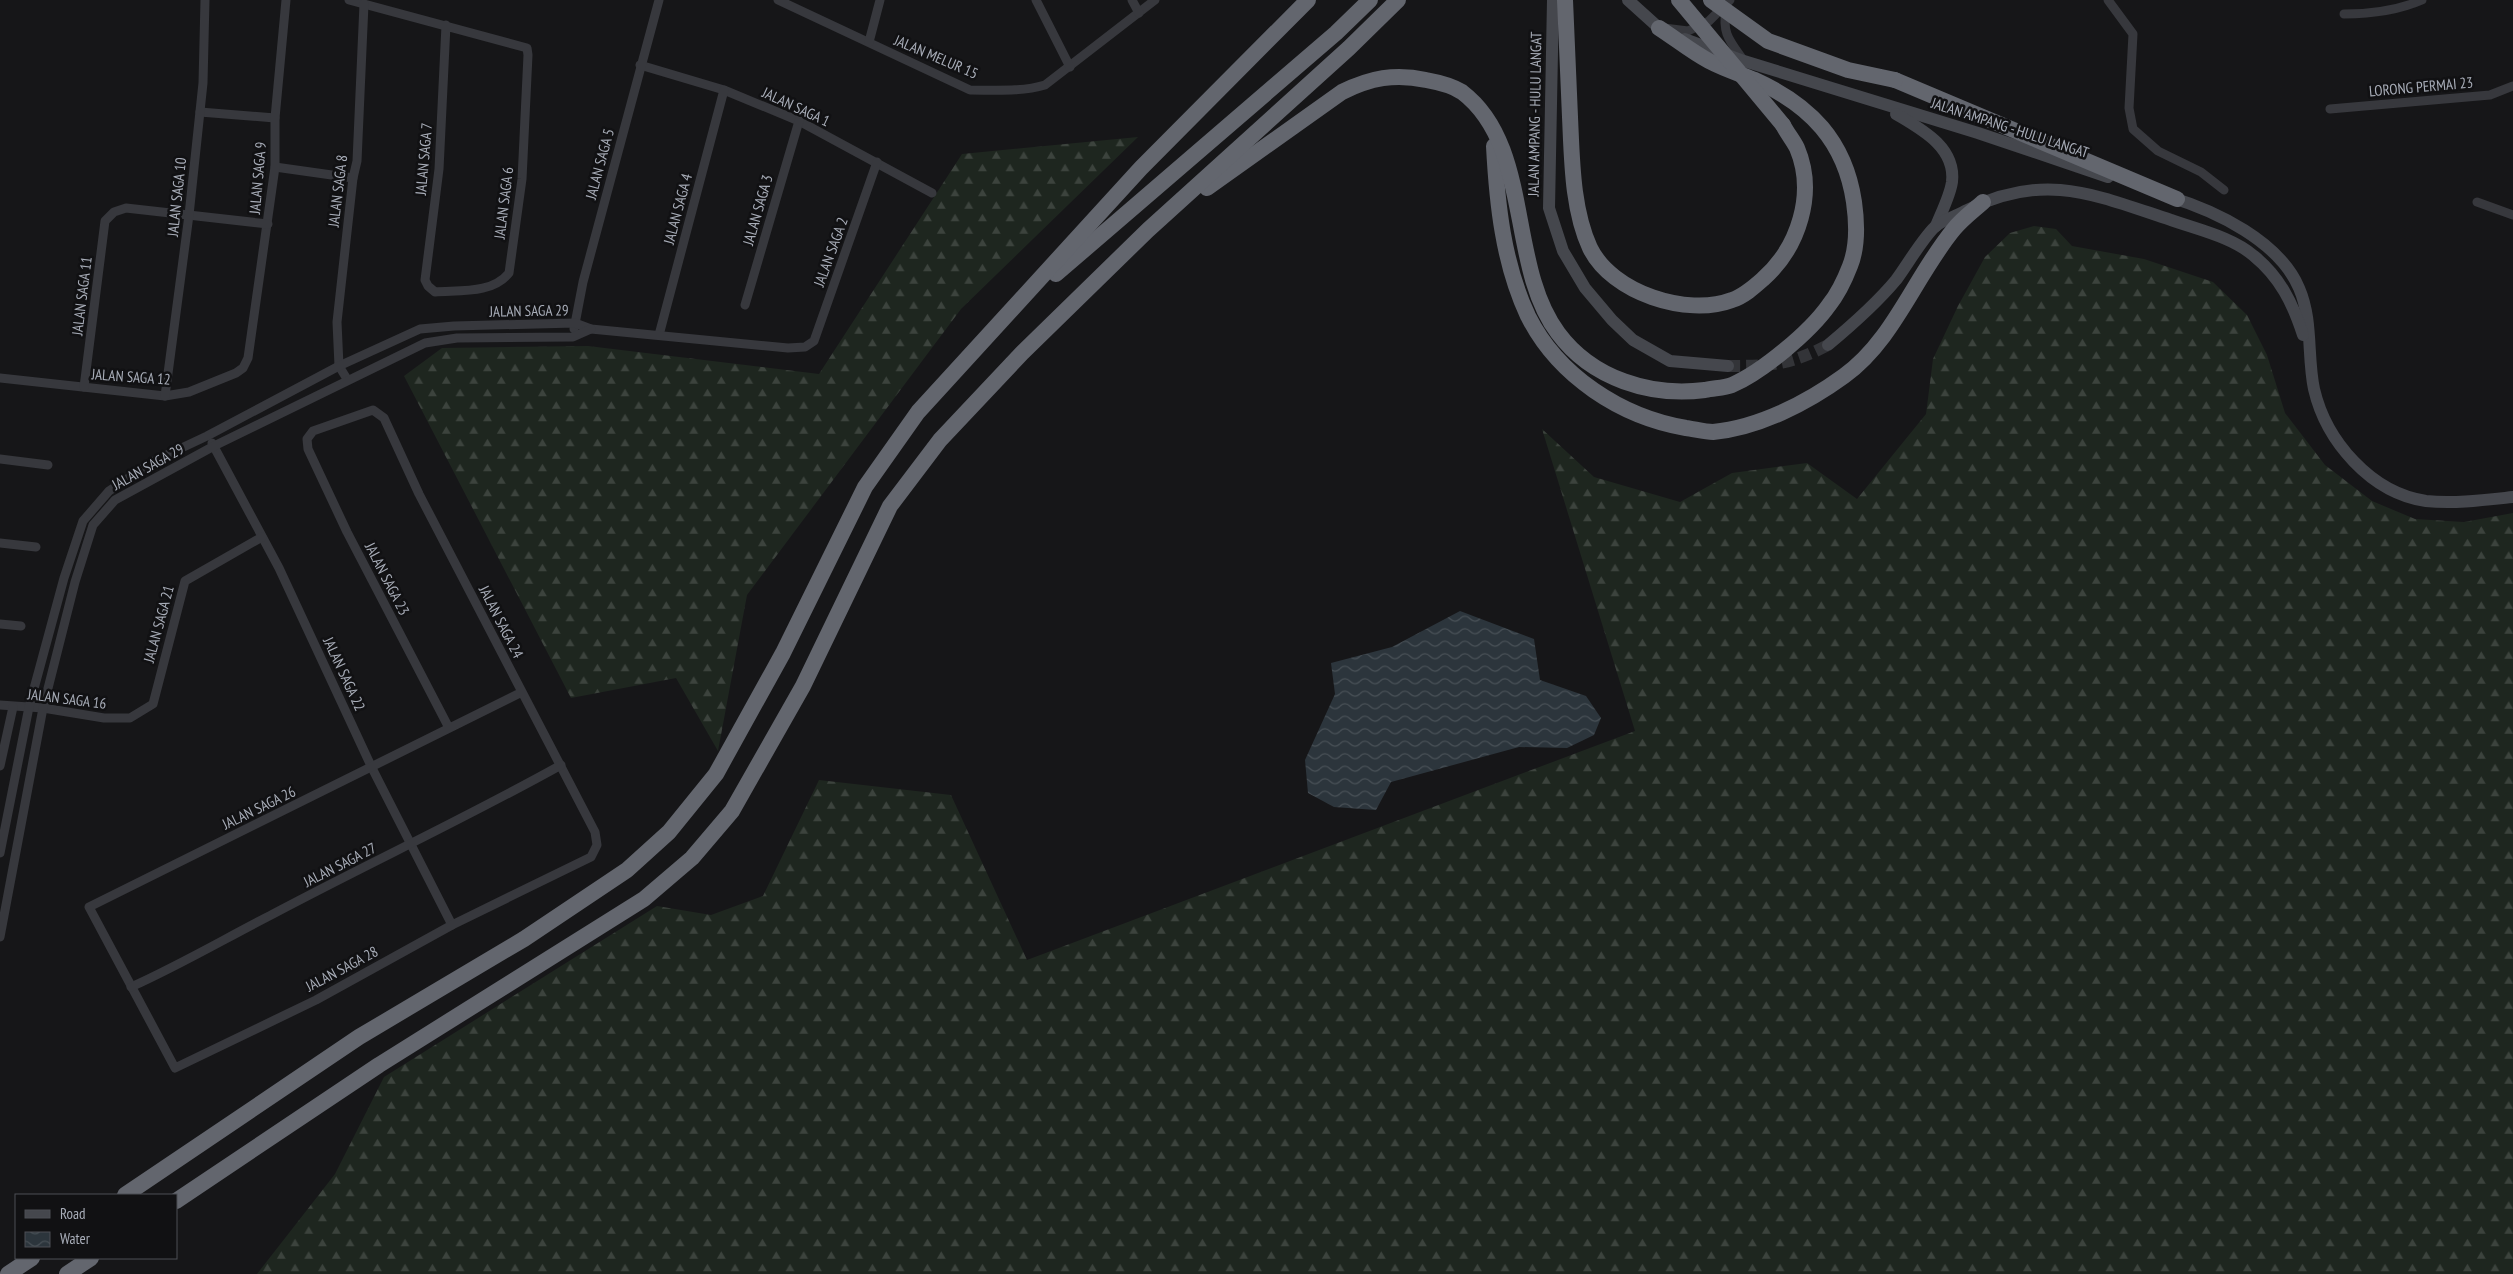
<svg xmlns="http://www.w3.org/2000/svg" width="2513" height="1274" font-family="'PT Sans Narrow',sans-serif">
	<defs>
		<pattern id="forest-firs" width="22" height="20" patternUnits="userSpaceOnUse" patternTransform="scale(1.25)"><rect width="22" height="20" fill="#1e261f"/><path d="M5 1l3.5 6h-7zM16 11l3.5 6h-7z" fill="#3c433d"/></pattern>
		<pattern id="water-waves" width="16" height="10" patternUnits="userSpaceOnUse" patternTransform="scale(1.25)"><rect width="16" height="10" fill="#2c353c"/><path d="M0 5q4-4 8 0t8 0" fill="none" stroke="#485056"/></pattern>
	</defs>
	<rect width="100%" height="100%" fill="#161618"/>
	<g fill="url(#forest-firs)">
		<polygon points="1138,137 961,309 747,595 718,751 676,678 571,698 404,376 442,348 588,346 819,374 962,154"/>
		<polygon points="2034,226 2056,229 2072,246 2144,259 2213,282 2247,315 2267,355 2285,413 2325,465 2372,501 2415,519 2464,522 2513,513 2513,1274 257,1274 335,1174 384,1077 657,906 711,915 763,896 819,780 951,795 1027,960 1635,731 1542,429 1594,477 1680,502 1732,473 1807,463 1857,499 1926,414 1933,359 1958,306 1985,257 2010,233"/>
	</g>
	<polygon fill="url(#water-waves)" points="1460,611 1534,639 1540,680 1586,696 1601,718 1594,735 1567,748 1519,747 1391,782 1376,810 1334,807 1308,793 1305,760 1335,694 1331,663 1392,647"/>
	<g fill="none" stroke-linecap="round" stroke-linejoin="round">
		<path stroke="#333438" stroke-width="12" stroke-dasharray="12 6" stroke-linecap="butt" d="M1728,366C1770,366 1790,365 1828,345"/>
		<g stroke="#37383d" stroke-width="9">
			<path d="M349,0L527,48L528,55L522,179L509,273C492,294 460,290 435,292L428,286L425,280L439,169L446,25"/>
			<path d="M778,0L970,90C995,90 1022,92 1045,85L1155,0"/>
			<polyline points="1036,0 1070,67"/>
			<polyline points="1132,0 1139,13"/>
			<polyline points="2108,0 2133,34 2129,108 2133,129 2158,151 2201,172 2224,190"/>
			<path d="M1726,8C1722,34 1729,40 1744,61"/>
			<path d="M2344,14C2372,14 2397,11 2422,0"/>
			<polyline points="1664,28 1688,31 1709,21 1730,0"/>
			<polyline points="869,42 880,0"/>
			<polyline points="640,65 724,90 799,121 932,193"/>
			<polyline points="2330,109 2490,95 2513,86"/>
			<polyline points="200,112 275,118"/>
			<polyline points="275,167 353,178"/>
			<polyline points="2477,202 2513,215"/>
			<polyline points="745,305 799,121"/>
			<polyline points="574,329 583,282 659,0"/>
			<polyline points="659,335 724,90"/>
			<polyline points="0,378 165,396 189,392 236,373 243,368 248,358 275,167 275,118 286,0"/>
			<polyline points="347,379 339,366 337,322 353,178 357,161 364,4"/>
			<polyline points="84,387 105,221 114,212 126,208 268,224"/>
			<polyline points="165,396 189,215 203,83 205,0"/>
			<polyline points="212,443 279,568 372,768 452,925"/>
			<polyline points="0,459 48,465"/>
			<polyline points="0,543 36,547"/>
			<polyline points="0,624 21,626"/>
			<polyline points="0,705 43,708 104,718 130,718 153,704 185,581 262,537"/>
			<polyline points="449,728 347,532 308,449 307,439 313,431 373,410 384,418 419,494 595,832 597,845 591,857 452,925 316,1000 175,1068 89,907 522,692"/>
			<polyline points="0,766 13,707"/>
			<polyline points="0,853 29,707 64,578 83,521 109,491 154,461 207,436 339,366 420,329 454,326 575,323 591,329 788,348 805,347 814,341 877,162"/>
			<polyline points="0,937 43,708 75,582 93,525 115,500 214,446 425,343 457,338 573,337 591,329"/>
			<path d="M131,987C180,965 226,938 273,914C369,863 466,818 561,765"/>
		</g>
		<g stroke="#45474d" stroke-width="12">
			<polyline points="1553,0 1549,208 1563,251 1585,288 1612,320 1633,340 1670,361 1728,366"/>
			<polyline points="1628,0 1659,28 1666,31"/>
			<polyline points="1685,39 1744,61 1978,133 2108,177"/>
			<path d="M1896,114C1921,129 1956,147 1952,182C1950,196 1941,213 1936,226"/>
			<path d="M2170,197C2216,211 2279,241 2299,288C2313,320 2307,356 2314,389C2326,441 2371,493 2426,501C2454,504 2485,500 2513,497"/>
			<path d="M1828,345C1852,325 1876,304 1896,280C1906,267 1925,234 1937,225C1946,219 1958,215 1967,210C2045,171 2095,195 2171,220C2199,230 2232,237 2254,256C2280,277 2293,304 2303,335"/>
		</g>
		<g stroke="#63666e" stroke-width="16">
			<path d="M1565,0C1567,39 1568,78 1570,117C1572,159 1572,209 1590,248C1612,293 1687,317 1732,300C1744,296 1754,287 1763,279C1799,247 1816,193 1797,148C1793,140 1787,133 1783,125"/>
			<polyline points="1895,80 2177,199"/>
			<path d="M1494,146C1497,203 1503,263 1528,316C1558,376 1621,417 1686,428C1694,429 1705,432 1713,432C1758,428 1807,403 1844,376C1894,340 1915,276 1954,229C1962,219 1973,211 1983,202"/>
			<path d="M1207,188L1342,92C1370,78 1395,73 1426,80C1437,82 1453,86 1462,92C1533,146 1507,265 1558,333C1592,379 1651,397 1705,390C1714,388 1724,388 1732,385C1762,372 1810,332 1829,305C1837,295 1845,279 1850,266C1858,246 1857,223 1854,202C1845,141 1810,105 1755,80C1740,74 1724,69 1709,61C1692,52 1676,39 1659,28"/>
			<polyline points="1056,274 1336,33 1370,0"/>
			<polyline points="125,1195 359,1037 524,939 627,870 669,832 716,774 783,653 865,487 918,412 1141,168 1308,0"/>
			<polyline points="176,1201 379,1065 644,899 692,858 732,811 803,686 890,506 940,440 1022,353 1148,230 1349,48 1398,0"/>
			<polyline points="8,1274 32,1258"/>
			<polyline points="67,1274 91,1258"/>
		</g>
		<g stroke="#63666e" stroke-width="16">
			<polyline points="1679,0 1783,125"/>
			<polyline points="1711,0 1768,41 1848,70 1895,80"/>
		</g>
	</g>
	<g text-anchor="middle" stroke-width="5" stroke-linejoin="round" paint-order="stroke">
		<g font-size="15" fill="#a8adb8" stroke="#111113">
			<text transform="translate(936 57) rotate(23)" y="5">JALAN MELUR 15</text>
			<text transform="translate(2421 87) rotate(-5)" y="5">LORONG PERMAI 23</text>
			<text transform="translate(796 107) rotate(25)" y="5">JALAN SAGA 1</text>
			<text transform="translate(1535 114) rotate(-89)" y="5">JALAN AMPANG - HULU LANGAT</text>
			<text transform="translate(2010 128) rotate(18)" y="5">JALAN AMPANG - HULU LANGAT</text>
			<text transform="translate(424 159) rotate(-85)" y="5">JALAN SAGA 7</text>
			<text transform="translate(600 164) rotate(-75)" y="5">JALAN SAGA 5</text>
			<text transform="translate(258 178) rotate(-85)" y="5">JALAN SAGA 9</text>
			<text transform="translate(338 191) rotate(-83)" y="5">JALAN SAGA 8</text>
			<text transform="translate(177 197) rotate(-84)" y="5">JALAN SAGA 10</text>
			<text transform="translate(504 203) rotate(-83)" y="5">JALAN SAGA 6</text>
			<text transform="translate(678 209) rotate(-75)" y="5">JALAN SAGA 4</text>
			<text transform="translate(758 210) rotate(-74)" y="5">JALAN SAGA 3</text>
			<text transform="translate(831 252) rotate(-70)" y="5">JALAN SAGA 2</text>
			<text transform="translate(82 296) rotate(-83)" y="5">JALAN SAGA 11</text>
			<text transform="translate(529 311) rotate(-1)" y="5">JALAN SAGA 29</text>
			<text transform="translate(131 377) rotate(4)" y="5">JALAN SAGA 12</text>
			<text transform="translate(148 467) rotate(-29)" y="5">JALAN SAGA 29</text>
			<text transform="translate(387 579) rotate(63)" y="5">JALAN SAGA 23</text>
			<text transform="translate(501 622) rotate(63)" y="5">JALAN SAGA 24</text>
			<text transform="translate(159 624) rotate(-75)" y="5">JALAN SAGA 21</text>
			<text transform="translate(344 674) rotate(65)" y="5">JALAN SAGA 22</text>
			<text transform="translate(67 699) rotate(7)" y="5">JALAN SAGA 16</text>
			<text transform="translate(259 808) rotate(-26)" y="5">JALAN SAGA 26</text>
			<text transform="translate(340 865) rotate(-27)" y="5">JALAN SAGA 27</text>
			<text transform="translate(342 969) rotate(-28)" y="5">JALAN SAGA 28</text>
		</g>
	</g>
	<rect x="15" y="1194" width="162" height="65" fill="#111113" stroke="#4d4f55"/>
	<rect x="25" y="1210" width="25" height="8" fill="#45474d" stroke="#4d4f55"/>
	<text x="60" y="1219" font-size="15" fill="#a8adb8">Road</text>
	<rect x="25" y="1232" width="25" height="15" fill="url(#water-waves)" stroke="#4d4f55"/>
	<text x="60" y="1244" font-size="15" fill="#a8adb8">Water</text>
</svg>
